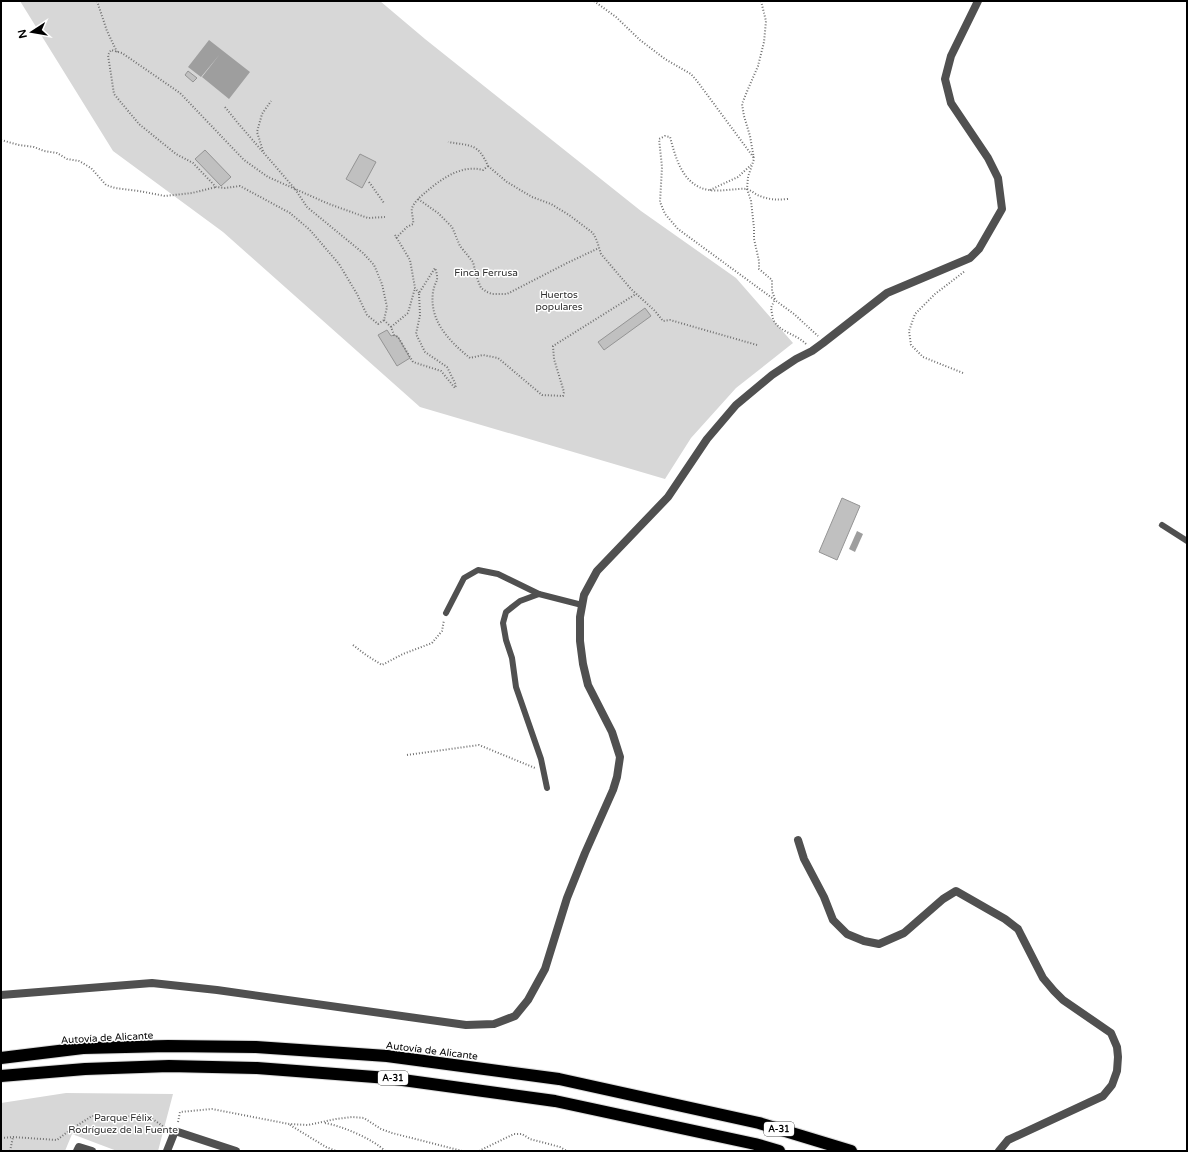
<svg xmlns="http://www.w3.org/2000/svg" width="1188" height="1152" font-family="'Varela Round',sans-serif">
	<rect width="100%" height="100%" fill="#fff"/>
	<g fill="#d7d7d7">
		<polygon points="20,1 380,1 425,39 641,211 736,278 793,343 736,388 691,438 665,479 420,407 223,232 113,151"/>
		<polygon points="66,1093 173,1094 158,1151 117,1151 72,1134 65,1151 1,1151 1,1103"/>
	</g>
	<g fill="#9e9e9e">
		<polygon points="209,40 250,72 229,99 202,77 220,54 201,77 188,67"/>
		<polygon points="857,531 863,534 855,552 849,549"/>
	</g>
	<g fill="#c0c0c0" stroke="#949494">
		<polygon points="188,71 197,78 193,82 185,75"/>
		<polygon points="205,150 231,177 221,186 195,159"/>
		<polygon points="360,154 376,162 362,188 346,179"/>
		<polygon points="645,308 651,316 604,350 598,342"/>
		<polygon points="387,330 391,336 394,335 398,337 410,358 397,366 378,335"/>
		<polygon points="842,498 860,506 837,560 819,552"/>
	</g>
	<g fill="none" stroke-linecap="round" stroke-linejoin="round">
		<g stroke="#dbdbdb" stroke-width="14">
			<g id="highway">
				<polyline points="1,1058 83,1048 168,1046 256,1047 387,1056 559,1079 759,1123 851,1151"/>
				<polyline points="1,1076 85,1069 169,1066 257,1068 388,1078 555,1101 755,1144 779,1151"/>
			</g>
		</g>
		<g stroke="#727272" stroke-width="2" stroke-dasharray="1 2" stroke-linecap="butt">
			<polyline points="97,1 107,31 117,52"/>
			<polyline points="594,1 616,17 640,40 665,59 691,74 697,81 754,158"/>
			<path d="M761,1L766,21L764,42L758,66L748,89L742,104L744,116L750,136L754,159L748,177L747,189L751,201L754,228V239L759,261V269L772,280V291L775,299L771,308C772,312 772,317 774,321C780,332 796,334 806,344"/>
			<polyline points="225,107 237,122 295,189 307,207 363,253 374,265 382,284 387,307 384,320 378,324 367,315 357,294 339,264 310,230 290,213 240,186 225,188 216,187 193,163 176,154 139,124 114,94 108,55 111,50 122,53 180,93 244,160 268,177 329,204 368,218 385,217"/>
			<polyline points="1,140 19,145 34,147 44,151 57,153 67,159 79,161 91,168 106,185 115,188 139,191 165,196 192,193 216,187"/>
			<polyline points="263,151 257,132 262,114 271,101"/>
			<polyline points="488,166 507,182 532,197 551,204 569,215 593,233 597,241 601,254 631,289 655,311 663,321 670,320 757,345"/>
			<polyline points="369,182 384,203"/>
			<polyline points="710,190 738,177 751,165"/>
			<polyline points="418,199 438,213 452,227 460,246 473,262 477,278 481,288 487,292 492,294 507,294 567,263 599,248"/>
			<path d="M788,199C778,200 770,200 760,196C756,195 751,190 747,189C736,188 721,192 709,190C683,186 676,159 670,137L665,136L659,139L662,167L660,202L665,214L678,229L794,314L818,336"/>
			<polyline points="395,235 410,260 415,288 419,293"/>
			<path d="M396,238L407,227L413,224C414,219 411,213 412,208C415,201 421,196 426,192C441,179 462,164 483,170L488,166C478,143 471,146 448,142"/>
			<path d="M384,320L391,327L394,335L398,337L413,362L441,371L455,388L456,385L447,367L425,352L416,334L420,315L419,293L435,268C440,282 435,280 433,292C429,321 449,341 470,358L483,355L498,358L542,395L563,396L564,392L554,359L553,346L636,294"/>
			<polyline points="391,327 408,313 415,288"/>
			<polyline points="963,373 923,357 911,345 909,331 915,314 935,294 965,271"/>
			<polyline points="353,645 366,655 382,665 403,654 432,643 442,631 444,620"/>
			<polyline points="407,755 479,745 535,768"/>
			<polyline points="178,1122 180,1112 212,1109 289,1124 308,1125 336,1119 352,1117 364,1118 381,1129 392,1133 462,1151"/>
			<path d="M325,1123C342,1126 373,1139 385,1151"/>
			<polyline points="290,1125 326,1147 336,1151"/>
			<polyline points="1,1138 13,1137 57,1140 70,1130 92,1116 121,1116 151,1118 167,1129"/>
			<polyline points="10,1151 13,1137"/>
			<polyline points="479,1151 514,1134 522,1134 530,1139 560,1147 567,1151"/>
		</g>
		<g stroke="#505050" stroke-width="6">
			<polyline points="1162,525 1187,541"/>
			<polyline points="539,594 520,601 506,612 503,623 506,640 512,658 516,687 541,759 547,788"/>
			<polyline points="446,613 464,578 478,570 498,574 539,594 582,605"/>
		</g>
		<g stroke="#505050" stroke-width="8">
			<polyline points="798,840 804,859 824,897 833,920 847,934 864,941 879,944 904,933 943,899 956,891 1005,919 1018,929 1043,978 1054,991 1063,1000 1111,1033 1117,1047 1118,1057 1117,1071 1112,1085 1103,1096 1008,1140 999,1151"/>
			<polyline points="1,995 152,983 217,990 466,1025 494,1024 515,1016 528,1000 545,969 567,898 585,853 613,790 617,777 620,757 612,732 588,685 583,664 580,641 580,617 584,595 597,571 668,497 707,439 736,405 772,375 796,359 812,351 823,343 887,293 970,258 979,249 1002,209 998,178 988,158 951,103 945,79 951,56 978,1"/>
			<polyline points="77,1151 79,1147 92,1151"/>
			<polyline points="167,1151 175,1131 236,1151"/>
		</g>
		<use href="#highway" stroke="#000" stroke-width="12"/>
	</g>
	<g text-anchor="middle" stroke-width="3" stroke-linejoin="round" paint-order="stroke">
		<g fill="#fff" stroke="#4c4c4c" stroke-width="1">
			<rect x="378" y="1071" width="30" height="14" rx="3"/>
			<rect x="764" y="1122" width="30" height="14" rx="3"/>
		</g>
		<g font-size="9" font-weight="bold" fill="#000">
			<text x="393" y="1081">A-31</text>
			<text x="779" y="1132">A-31</text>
		</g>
		<g font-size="10" fill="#2e2e2e" stroke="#fff">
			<text x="486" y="276">Finca Ferrusa</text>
			<text x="559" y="298">Huertos<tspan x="559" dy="12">populares</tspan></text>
			<text x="123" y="1121">Parque Félix<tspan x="123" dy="12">Rodríguez de la Fuente</tspan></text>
		</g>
		<g font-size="10" fill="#000" stroke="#fff">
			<text transform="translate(107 1037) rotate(-3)" y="4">Autovía de Alicante</text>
			<text transform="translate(432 1050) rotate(7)" y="4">Autovía de Alicante</text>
		</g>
	</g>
	<rect width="1188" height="1152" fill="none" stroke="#000000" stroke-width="4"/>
	<g transform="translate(32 32) rotate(258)" stroke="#ffffff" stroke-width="3" paint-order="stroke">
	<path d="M0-3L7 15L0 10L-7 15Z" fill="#000000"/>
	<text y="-6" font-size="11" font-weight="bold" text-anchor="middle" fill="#000000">N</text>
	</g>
</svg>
